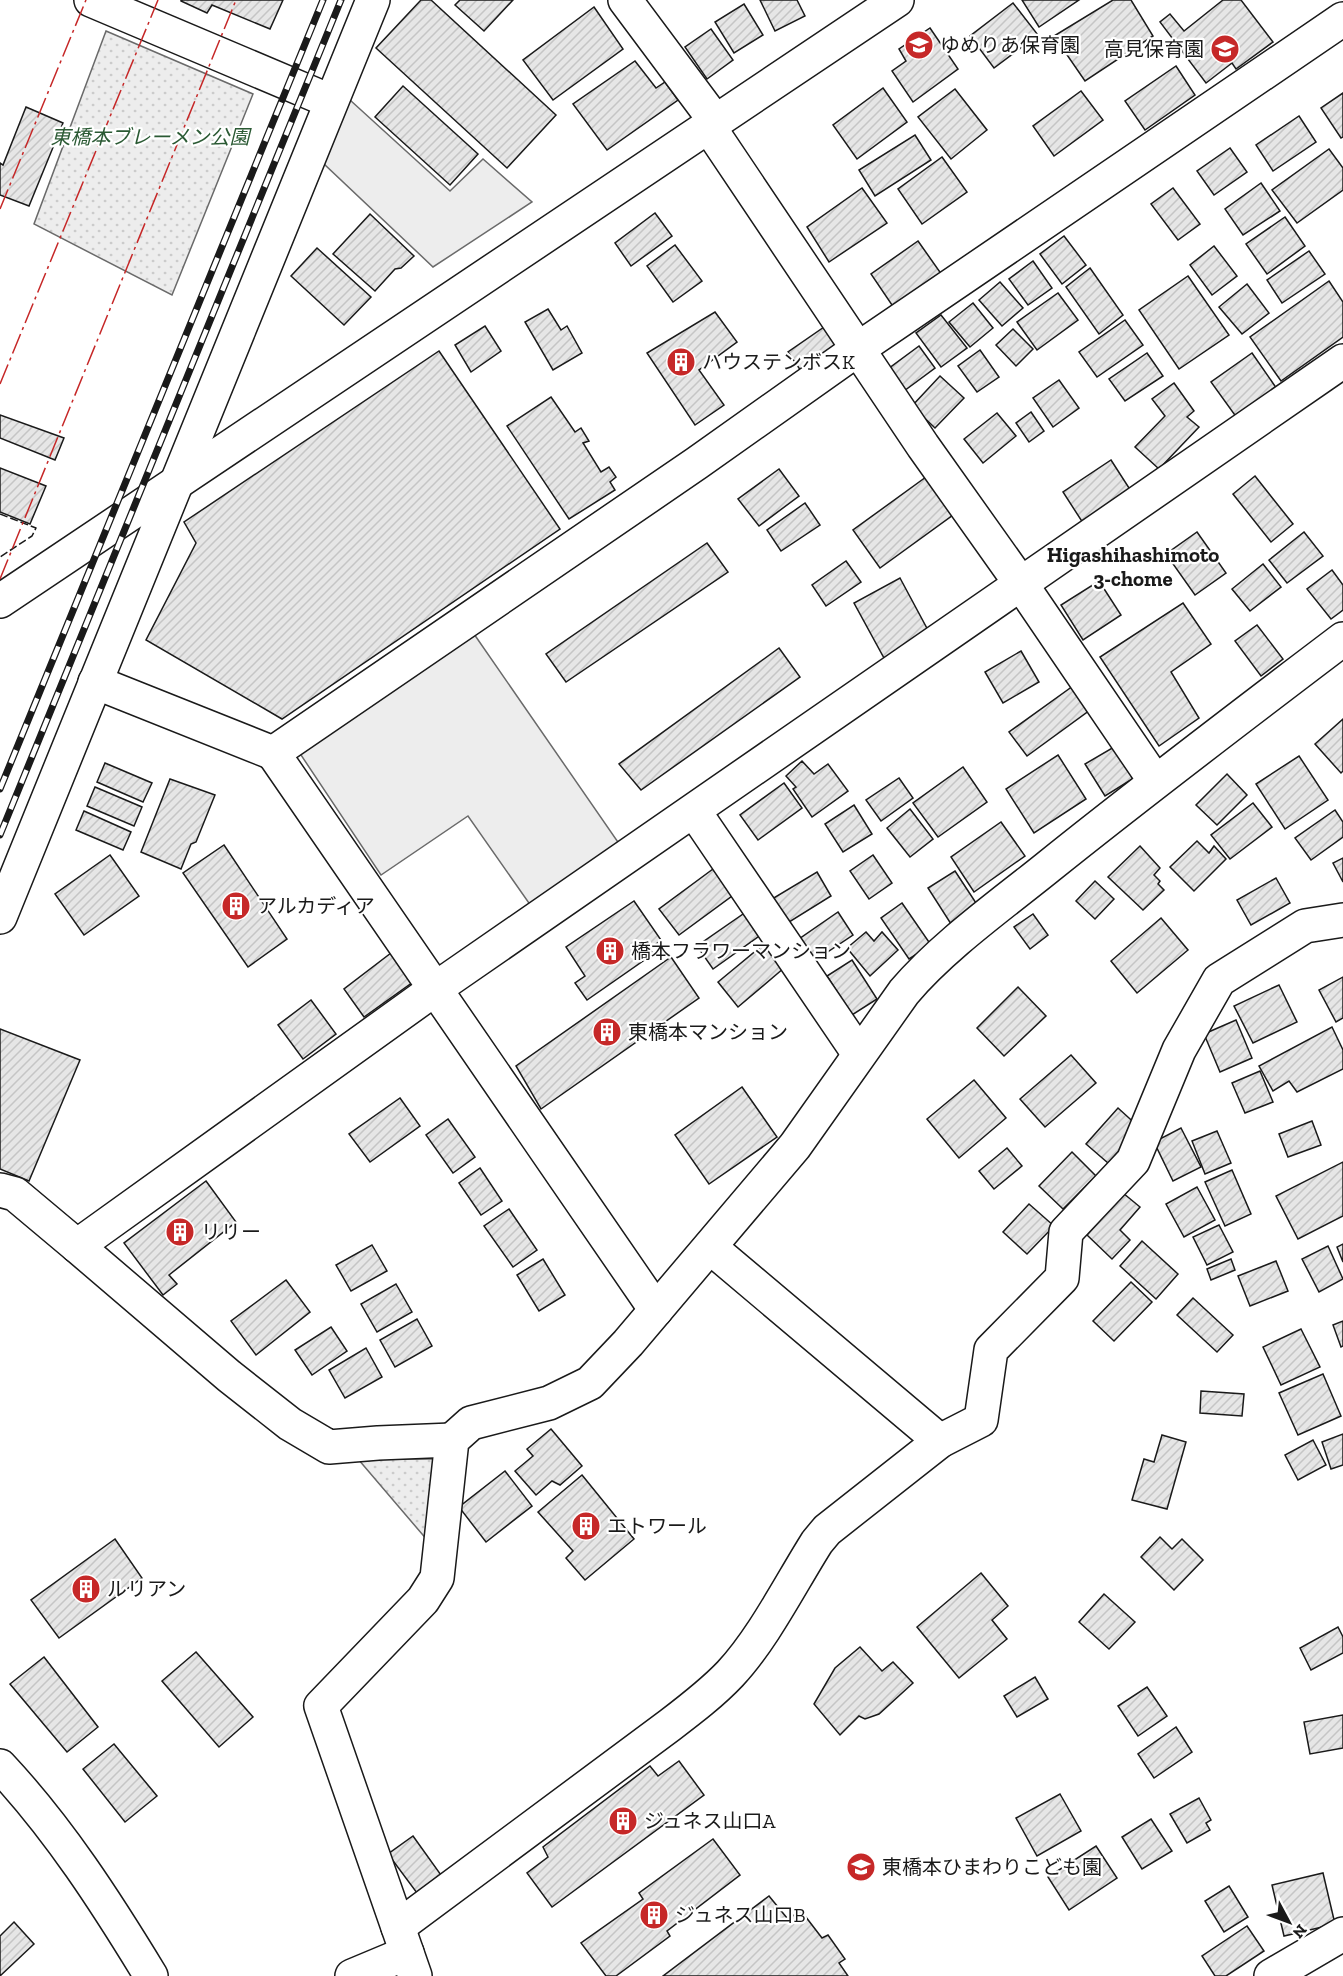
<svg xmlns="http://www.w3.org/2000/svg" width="1343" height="1976" font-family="'Zilla Slab','Noto Sans JP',serif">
	<defs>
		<pattern id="grass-dots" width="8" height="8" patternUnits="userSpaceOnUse" patternTransform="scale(1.5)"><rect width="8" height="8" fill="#ededed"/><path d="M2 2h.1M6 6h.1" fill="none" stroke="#cbcbcb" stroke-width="1.8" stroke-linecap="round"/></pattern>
		<pattern id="building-hatch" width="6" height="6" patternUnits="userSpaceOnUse" patternTransform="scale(1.5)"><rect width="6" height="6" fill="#e6e6e6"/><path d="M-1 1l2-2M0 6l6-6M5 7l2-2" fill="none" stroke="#c5c5c5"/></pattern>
	</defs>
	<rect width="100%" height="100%" fill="#fff"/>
	<g fill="url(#grass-dots)" stroke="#6a6a6a" stroke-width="1.5">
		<polygon points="106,31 253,94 172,295 34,224"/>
		<polygon points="358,1459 437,1459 428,1541"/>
	</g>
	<g fill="#ededed" stroke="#6a6a6a" stroke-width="1.5">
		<polygon points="350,100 450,191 483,159 532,202 433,267 323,163"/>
		<polygon points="474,634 620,845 531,906 468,816 381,875 299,752"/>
	</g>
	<g fill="url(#building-hatch)" stroke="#1a1a1a" stroke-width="1.5">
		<polygon points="181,0 283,0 270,29 212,5 207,13 181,1"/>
		<polygon points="421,0 431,0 556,115 507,168 376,48"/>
		<polygon points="460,0 513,0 484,31 455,5"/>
		<polygon points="760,0 797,0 805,16 775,31"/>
		<polygon points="1022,0 1079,0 1039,27"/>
		<polygon points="1113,0 1131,0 1153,36 1085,81 1054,36"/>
		<polygon points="1223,0 1241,0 1273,42 1236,69 1232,63 1206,83 1160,22 1170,14 1184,31"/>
		<polygon points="1013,3 1038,35 994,68 970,36"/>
		<polygon points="744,4 763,35 734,53 715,22"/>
		<polygon points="594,7 623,49 553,100 523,60"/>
		<polygon points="930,28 958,69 913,102 892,71 906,61 899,49"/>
		<polygon points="711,29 733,60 707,79 685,47"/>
		<polygon points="635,61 656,88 665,82 678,100 607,150 573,104"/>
		<polygon points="1176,66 1195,95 1145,130 1125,101"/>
		<polygon points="403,86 478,154 450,185 375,117"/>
		<polygon points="883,88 907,122 857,159 833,125"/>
		<polygon points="955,89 987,130 951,159 918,117"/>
		<polygon points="1081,91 1103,120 1054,156 1033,126"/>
		<polygon points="1343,93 1343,137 1341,138 1321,108"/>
		<polygon points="26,107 63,123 29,206 0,195 0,163 3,165"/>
		<polygon points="1299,116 1316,142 1273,171 1256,145"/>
		<polygon points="915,135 931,160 875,196 859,170"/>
		<polygon points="1230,148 1247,172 1214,195 1197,171"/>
		<polygon points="1329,149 1343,168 1343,190 1297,223 1272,190"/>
		<polygon points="942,157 967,192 922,224 898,189"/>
		<polygon points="1261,183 1280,211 1243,235 1225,209"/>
		<polygon points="862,188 887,223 829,262 807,227"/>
		<polygon points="1173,188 1200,224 1178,240 1151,204"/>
		<polygon points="655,213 672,236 631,266 615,243"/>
		<polygon points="370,214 414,256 401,268 395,269 375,291 333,254"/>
		<polygon points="1285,217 1305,246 1267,274 1246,244"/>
		<polygon points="1064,236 1086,265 1062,284 1040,254"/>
		<polygon points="918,241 942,275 894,308 871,274"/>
		<polygon points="675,245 702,281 673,302 647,266"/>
		<polygon points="1214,246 1237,276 1212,295 1190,265"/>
		<polygon points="317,248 371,297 344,325 291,276"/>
		<polygon points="1309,251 1325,274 1282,303 1267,280"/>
		<polygon points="1033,261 1052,288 1028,305 1009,279"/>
		<polygon points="1090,268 1123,315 1099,334 1066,287"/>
		<polygon points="1188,276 1229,335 1179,369 1139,310"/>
		<polygon points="1329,281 1343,302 1343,337 1281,381 1250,337"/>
		<polygon points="1000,282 1023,308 1002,326 979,300"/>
		<polygon points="1247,284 1269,313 1242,334 1219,307"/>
		<polygon points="1058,293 1078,320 1037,350 1017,322"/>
		<polygon points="973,303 993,328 970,347 949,322"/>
		<polygon points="548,309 561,330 567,326 582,353 553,370 525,322"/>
		<polygon points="715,312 737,342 699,370 724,405 695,425 647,353"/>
		<polygon points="941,315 967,348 941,367 916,333"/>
		<polygon points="1125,320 1143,345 1097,377 1079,352"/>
		<polygon points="827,325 842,347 803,374 788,352"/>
		<polygon points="485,326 501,351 471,372 455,345"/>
		<polygon points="1013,329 1033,349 1016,366 996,345"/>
		<polygon points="919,346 935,368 904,391 888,369"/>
		<polygon points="980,350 999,377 977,392 958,366"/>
		<polygon points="439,351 560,529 282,719 146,640 196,543 184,522"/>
		<polygon points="1147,353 1163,376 1125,401 1109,379"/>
		<polygon points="1252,353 1277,389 1237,418 1211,382"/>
		<polygon points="940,376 964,398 935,428 912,406"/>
		<polygon points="1059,380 1079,408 1053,427 1033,398"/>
		<polygon points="1174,383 1194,411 1187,417 1199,427 1159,469 1135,447 1165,416 1152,399"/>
		<polygon points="551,397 575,432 581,428 589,441 583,443 601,472 609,467 616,477 610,482 615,490 569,519 507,426"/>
		<polygon points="1031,412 1044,431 1029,442 1016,423"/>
		<polygon points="997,413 1016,436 983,463 964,439"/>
		<polygon points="0,415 64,438 55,460 0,438"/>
		<polygon points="1111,460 1131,491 1083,523 1063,492"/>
		<polygon points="0,468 46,486 30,524 0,512"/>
		<polygon points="779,469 799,496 759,526 738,499"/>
		<polygon points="1255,476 1293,524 1271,542 1233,494"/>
		<polygon points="926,477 953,515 880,568 853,530"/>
		<polygon points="805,503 820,525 781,551 767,530"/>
		<polygon points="1197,532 1226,573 1195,595 1166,554"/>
		<polygon points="1304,532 1323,556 1287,583 1269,560"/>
		<polygon points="707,543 728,572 566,682 546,654"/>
		<polygon points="846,561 861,582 826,606 812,585"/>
		<polygon points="1263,564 1281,587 1250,611 1232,589"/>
		<polygon points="1332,570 1343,585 1343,610 1331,619 1307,589"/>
		<polygon points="900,578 930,634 884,658 854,603"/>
		<polygon points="1099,581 1121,615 1083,640 1061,605"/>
		<polygon points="1183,603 1211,644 1171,672 1199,718 1159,746 1100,657"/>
		<polygon points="1257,625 1283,659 1261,676 1235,641"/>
		<polygon points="779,648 800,677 641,790 619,764"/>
		<polygon points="1021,651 1039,682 1003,703 985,672"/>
		<polygon points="1073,686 1090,710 1027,756 1009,732"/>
		<polygon points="1343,719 1343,771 1341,773 1315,744"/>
		<polygon points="1114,747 1134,778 1105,796 1085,764"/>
		<polygon points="1058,755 1086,799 1034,833 1006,789"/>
		<polygon points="1299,756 1328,800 1285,829 1256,784"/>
		<polygon points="802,761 814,774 828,764 848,791 812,817 793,789 796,787 786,776"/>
		<polygon points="105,763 152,783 143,802 97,782"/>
		<polygon points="963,767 987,802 938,837 913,803"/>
		<polygon points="1227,774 1247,795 1217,825 1196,805"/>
		<polygon points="899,778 913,798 881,821 866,800"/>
		<polygon points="170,779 215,795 196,842 191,844 181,869 141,852"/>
		<polygon points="784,783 802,808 758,840 740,815"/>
		<polygon points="95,787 142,807 134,826 87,806"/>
		<polygon points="1253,803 1272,827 1230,859 1211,835"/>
		<polygon points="854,805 872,834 843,852 825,824"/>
		<polygon points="910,809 933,839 910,857 887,828"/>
		<polygon points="1335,810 1343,822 1343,837 1311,860 1295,838"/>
		<polygon points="84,811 131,832 123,850 76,830"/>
		<polygon points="1001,822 1025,856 974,892 951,857"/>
		<polygon points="1197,841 1209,853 1214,846 1226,859 1194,891 1170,867"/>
		<polygon points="224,845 287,939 248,967 183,873"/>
		<polygon points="1140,846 1160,868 1154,875 1160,881 1158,884 1164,890 1143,910 1108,877"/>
		<polygon points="110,855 139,896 84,935 55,894"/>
		<polygon points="873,855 892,883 869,899 850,871"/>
		<polygon points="1343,858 1343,882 1333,863"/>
		<polygon points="713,869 732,896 679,935 659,909"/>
		<polygon points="955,871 978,906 951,924 928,888"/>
		<polygon points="817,872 831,896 786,924 772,899"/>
		<polygon points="1276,878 1290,903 1251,925 1237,900"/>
		<polygon points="1095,881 1114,899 1095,919 1076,901"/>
		<polygon points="634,901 661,940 650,949 653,954 587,1000 575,983 585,976 566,947"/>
		<polygon points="902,903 931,945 909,959 881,918"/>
		<polygon points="746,912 762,934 713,969 697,946"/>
		<polygon points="838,912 853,935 814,961 799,939"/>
		<polygon points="1033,914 1048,935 1030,949 1014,927"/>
		<polygon points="1161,918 1188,950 1137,993 1111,961"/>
		<polygon points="866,932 874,941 882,932 898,950 870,976 847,948"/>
		<polygon points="764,944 784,968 738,1007 718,982"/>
		<polygon points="391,953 413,982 364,1017 344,989"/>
		<polygon points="671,957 699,998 541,1109 516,1066"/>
		<polygon points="852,960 877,999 852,1015 827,976"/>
		<polygon points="1343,977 1343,1018 1336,1022 1319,990"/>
		<polygon points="1279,985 1297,1022 1253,1043 1234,1006"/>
		<polygon points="1018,987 1046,1016 1004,1056 977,1028"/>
		<polygon points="311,1000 336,1034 303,1059 278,1025"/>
		<polygon points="1236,1020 1252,1058 1220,1072 1204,1034"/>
		<polygon points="1332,1027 1343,1050 1343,1069 1297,1092 1289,1081 1273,1091 1259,1066"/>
		<polygon points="0,1029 80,1060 29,1181 0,1169"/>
		<polygon points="1071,1055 1096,1083 1045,1127 1020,1099"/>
		<polygon points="1260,1071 1273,1102 1245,1113 1232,1083"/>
		<polygon points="974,1080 1006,1118 959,1158 927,1119"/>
		<polygon points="742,1087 777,1137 709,1184 675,1135"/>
		<polygon points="400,1098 420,1126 370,1162 349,1134"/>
		<polygon points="1118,1108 1140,1128 1108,1163 1086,1144"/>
		<polygon points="448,1119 475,1157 453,1173 426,1135"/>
		<polygon points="1312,1121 1321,1145 1288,1157 1279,1134"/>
		<polygon points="1181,1128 1201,1167 1173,1181 1154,1142"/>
		<polygon points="1217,1131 1231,1163 1205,1174 1192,1141"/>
		<polygon points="1007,1148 1022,1166 994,1189 979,1171"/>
		<polygon points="1072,1152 1096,1176 1063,1209 1039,1186"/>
		<polygon points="1343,1162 1343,1216 1298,1239 1276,1196"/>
		<polygon points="480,1168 502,1201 481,1215 459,1183"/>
		<polygon points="1232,1170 1251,1214 1225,1226 1205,1182"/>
		<polygon points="206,1181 236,1222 169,1275 177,1284 163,1295 124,1243"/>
		<polygon points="1197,1187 1215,1220 1184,1237 1166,1204"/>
		<polygon points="1123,1193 1140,1207 1120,1230 1130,1240 1112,1259 1087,1235"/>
		<polygon points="1029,1204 1054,1226 1027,1254 1003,1232"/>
		<polygon points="509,1209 537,1250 513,1267 484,1226"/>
		<polygon points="1219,1225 1233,1252 1207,1265 1193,1237"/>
		<polygon points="1142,1241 1178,1274 1156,1299 1120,1266"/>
		<polygon points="1343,1244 1343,1262 1337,1247"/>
		<polygon points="372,1245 387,1271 351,1291 336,1265"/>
		<polygon points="1328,1246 1343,1279 1319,1292 1302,1259"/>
		<polygon points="543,1259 565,1295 539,1311 517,1275"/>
		<polygon points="1231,1259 1235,1270 1211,1280 1207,1269"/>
		<polygon points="1276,1261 1288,1291 1250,1306 1238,1276"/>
		<polygon points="286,1280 310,1312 256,1355 231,1321"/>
		<polygon points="1131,1282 1152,1302 1114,1341 1093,1321"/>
		<polygon points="396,1284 412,1312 377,1332 361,1304"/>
		<polygon points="1193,1298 1233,1335 1217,1352 1177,1315"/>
		<polygon points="417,1319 432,1346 395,1367 380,1340"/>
		<polygon points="1343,1321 1343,1346 1341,1347 1333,1325"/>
		<polygon points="331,1327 347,1351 312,1375 295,1350"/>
		<polygon points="1301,1329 1320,1367 1281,1385 1263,1347"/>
		<polygon points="366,1348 382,1377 345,1398 329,1370"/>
		<polygon points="1323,1374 1341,1416 1298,1435 1279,1393"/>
		<polygon points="1201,1391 1244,1394 1242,1416 1200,1413"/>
		<polygon points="551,1429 582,1466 560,1485 552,1481 536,1495 515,1471 533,1456 527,1449"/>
		<polygon points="1343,1434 1343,1465 1331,1469 1322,1442"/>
		<polygon points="1162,1435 1186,1442 1167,1509 1132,1500 1144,1459 1154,1462"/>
		<polygon points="1313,1440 1326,1465 1298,1480 1285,1455"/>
		<polygon points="505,1471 532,1506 486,1542 459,1507"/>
		<polygon points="582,1475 634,1539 585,1580 566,1558 573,1551 538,1512"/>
		<polygon points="1160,1537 1172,1549 1182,1539 1203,1560 1174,1590 1141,1557"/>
		<polygon points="115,1539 142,1578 59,1638 31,1600"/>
		<polygon points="981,1573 1008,1606 992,1620 1007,1639 959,1678 917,1627"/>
		<polygon points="1104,1594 1135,1622 1109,1649 1079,1622"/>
		<polygon points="1338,1627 1343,1637 1343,1653 1311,1670 1300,1648"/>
		<polygon points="860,1647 882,1671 893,1662 913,1683 879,1714 865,1719 859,1716 840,1735 814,1704 835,1668"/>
		<polygon points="196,1652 253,1717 219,1747 162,1681"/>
		<polygon points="44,1657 98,1727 67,1752 10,1684"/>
		<polygon points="1035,1677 1048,1699 1017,1717 1004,1696"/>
		<polygon points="1147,1687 1167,1716 1138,1736 1118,1706"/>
		<polygon points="1343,1715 1343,1748 1310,1754 1304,1722"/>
		<polygon points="1176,1727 1192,1752 1154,1778 1138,1754"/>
		<polygon points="114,1744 157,1796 125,1822 83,1769"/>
		<polygon points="679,1761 704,1795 552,1907 527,1873 548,1857 543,1847 650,1766 658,1776"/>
		<polygon points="1060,1794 1081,1831 1037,1856 1016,1818"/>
		<polygon points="1199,1798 1211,1820 1206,1823 1210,1830 1187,1843 1170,1814"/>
		<polygon points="1151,1819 1172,1851 1142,1869 1122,1837"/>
		<polygon points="413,1836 441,1875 417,1893 388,1854"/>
		<polygon points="713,1839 740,1875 667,1931 670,1936 616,1976 606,1976 581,1943 643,1899 639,1893"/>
		<polygon points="1096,1846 1117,1878 1069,1910 1048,1877"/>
		<polygon points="1323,1873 1335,1924 1284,1936 1272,1885"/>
		<polygon points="1229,1886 1248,1917 1224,1932 1205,1901"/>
		<polygon points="769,1896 787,1918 802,1912 822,1938 828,1935 845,1959 839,1963 848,1976 663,1976"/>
		<polygon points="14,1922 34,1944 0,1976 0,1936"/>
		<polygon points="1247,1926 1264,1951 1226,1976 1215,1976 1202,1956"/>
	</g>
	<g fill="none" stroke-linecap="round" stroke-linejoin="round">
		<g stroke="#1a1a1a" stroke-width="36">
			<g id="minor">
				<polyline points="91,0 330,101"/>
				<polyline points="625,0 716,122"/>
				<polyline points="709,127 923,446 1021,584 1155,781"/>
				<polyline points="0,601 897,0"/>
				<polyline points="95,682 273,753 697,463 858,349 1343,19"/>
				<polyline points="273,753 656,1310"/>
				<polyline points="694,811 859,1054"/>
				<polyline points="0,917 373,0"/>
				<polyline points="0,1190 15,1194 77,1246 435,989 1343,361"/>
				<polyline points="77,1246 229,1376 290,1424 329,1447 378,1443 452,1440"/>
				<polyline points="710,1247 940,1441"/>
				<path d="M0,1766C59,1829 106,1902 151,1976"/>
				<path d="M398,1927L670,1725C691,1709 712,1693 730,1674C763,1639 791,1583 817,1542L827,1530L940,1441L981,1420L991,1350L1062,1278L1066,1232L1133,1161L1179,1050L1219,980L1305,926L1343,920"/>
				<polyline points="352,1976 407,1953"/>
				<path d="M415,1976L321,1706L423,1600L437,1578L452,1440L471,1423L549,1403L590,1383L628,1343L795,1146L904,992C943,946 1001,905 1048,867C1145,789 1244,714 1343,639"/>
				<polyline points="1271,1976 1343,1934"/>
			</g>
		</g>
		<use href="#minor" stroke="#fff" stroke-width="33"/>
		<g stroke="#1a1a1a" stroke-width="7">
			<g id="rail">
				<polyline points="0,789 323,0"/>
				<polyline points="0,835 341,0"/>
			</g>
		</g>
		<use href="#rail" stroke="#fff" stroke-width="4.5" stroke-dasharray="14" stroke-linecap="butt"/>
		<polyline stroke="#1a1a1a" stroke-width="1.5" stroke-dasharray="8 3" stroke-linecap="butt" points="0,514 36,528 32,536 0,557"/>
		<g stroke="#c62828" stroke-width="1.5" stroke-dasharray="21 4.5 3 4.5" stroke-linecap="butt">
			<polyline points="0,209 86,0"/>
			<polyline points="0,384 158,0"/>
			<polyline points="0,579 236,0"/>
		</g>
	</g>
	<defs>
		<g id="school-disc" transform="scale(1.5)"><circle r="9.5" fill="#c62828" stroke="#fff"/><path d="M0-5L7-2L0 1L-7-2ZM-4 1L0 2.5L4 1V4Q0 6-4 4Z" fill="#fff"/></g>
		<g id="building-disc" transform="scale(1.5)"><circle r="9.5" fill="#c62828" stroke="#fff"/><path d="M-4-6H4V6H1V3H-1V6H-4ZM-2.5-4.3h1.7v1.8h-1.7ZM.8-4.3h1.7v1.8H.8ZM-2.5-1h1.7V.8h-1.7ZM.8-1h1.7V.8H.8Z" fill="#fff"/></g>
	</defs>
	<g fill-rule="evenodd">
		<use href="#school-disc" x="919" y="45"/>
		<use href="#school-disc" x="1225" y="49"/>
		<use href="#building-disc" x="681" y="362"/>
		<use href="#building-disc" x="236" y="906"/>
		<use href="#building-disc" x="610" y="951"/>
		<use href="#building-disc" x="607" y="1032"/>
		<use href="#building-disc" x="180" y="1232"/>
		<use href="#building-disc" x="586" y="1526"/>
		<use href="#building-disc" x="86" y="1589"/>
		<use href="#building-disc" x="623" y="1821"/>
		<use href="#school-disc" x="861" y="1867"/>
		<use href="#building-disc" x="654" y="1915"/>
	</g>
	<g text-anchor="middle" stroke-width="4.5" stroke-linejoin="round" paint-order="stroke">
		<g font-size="20" fill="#1a1a1a" stroke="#fff" text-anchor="start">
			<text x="940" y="52">ゆめりあ保育園</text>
			<text x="1204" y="56" text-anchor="end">高見保育園</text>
			<text x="702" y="369">ハウステンボスK</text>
			<text x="257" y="913">アルカディア</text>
			<text x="631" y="958">橋本フラワーマンション</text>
			<text x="628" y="1039">東橋本マンション</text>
			<text x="201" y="1239">リリー</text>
			<text x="607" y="1533">エトワール</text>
			<text x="107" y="1596">ルリアン</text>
			<text x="644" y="1828">ジュネス山口A</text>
			<text x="882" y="1874">東橋本ひまわりこども園</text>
			<text x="675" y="1922">ジュネス山口B</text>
		</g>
		<g font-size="20" font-style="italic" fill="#2b5a34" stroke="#fff">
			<text x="150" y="144">東橋本ブレーメン公園</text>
		</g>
		<g font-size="21" font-weight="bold" fill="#1a1a1a" stroke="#fff">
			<text x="1133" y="562">Higashihashimoto<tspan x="1133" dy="24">3-chome</tspan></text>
		</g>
	</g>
	<g transform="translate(1289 1922) rotate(131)" stroke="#ffffff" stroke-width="4.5" paint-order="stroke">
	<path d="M0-4.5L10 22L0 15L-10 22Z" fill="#1a1a1a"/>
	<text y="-9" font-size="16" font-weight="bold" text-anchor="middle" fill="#1a1a1a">N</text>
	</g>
</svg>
